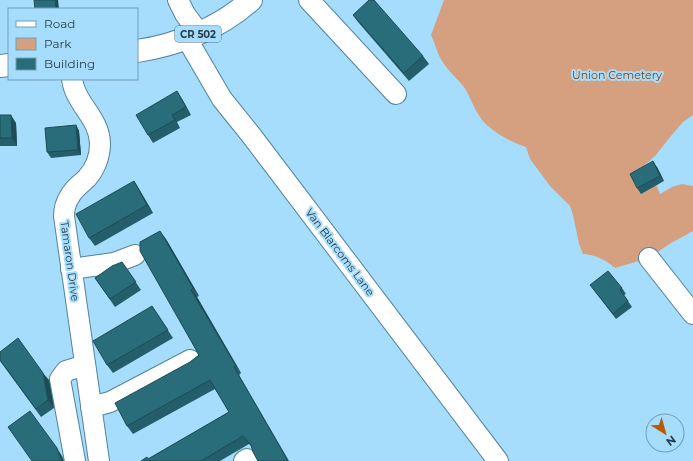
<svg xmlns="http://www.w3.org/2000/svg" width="693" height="461" font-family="Montserrat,sans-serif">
	<rect width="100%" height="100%" fill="#a7ddfc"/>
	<path fill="#d4a07f" d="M444,0H693V115L683,122L671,136L655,156L639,170L655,182L660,194L672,187L682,184L693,186V231L671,243L649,258L615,268C605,260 597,255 583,254L579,244L573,215L570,206L550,186L530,159L526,147C510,142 487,130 478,114C473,106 470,96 464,87C457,78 448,71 442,61C437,53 435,43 431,35Z"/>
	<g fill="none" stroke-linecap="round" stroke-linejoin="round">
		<g stroke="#4f839f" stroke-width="22">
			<g id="minor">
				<polyline points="178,0 185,14 199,33"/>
				<polyline points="309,0 396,94"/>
				<polyline points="187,39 222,99 251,135 498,461"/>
				<path d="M72,79C75,104 100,118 100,144C100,156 95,169 87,178C81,184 74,188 70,196C66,202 64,209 64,216L99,461"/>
				<polyline points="649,258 693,314"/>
				<polyline points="71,269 114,263 135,255"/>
				<polyline points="91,407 110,402 190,360"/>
				<polyline points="75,461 60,379 66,371 85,365"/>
				<polyline points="244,461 247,459"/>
			</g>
		</g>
		<g stroke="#4f839f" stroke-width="24">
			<g id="major">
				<path d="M137,51C178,45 220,28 251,0"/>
				<polyline points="0,66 9,65"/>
			</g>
		</g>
		<use href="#minor" stroke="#fff" stroke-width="20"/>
		<use href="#major" stroke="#fff" stroke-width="22"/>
	</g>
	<g fill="#235e6a">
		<polygon points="353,15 423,56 429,64 409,81 358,22"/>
		<polygon points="182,99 191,115 177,122 180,128 153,143 148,135"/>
		<polygon points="0,115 16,123 17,146 0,146"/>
		<polygon points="76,125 79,131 81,155 51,158 47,152"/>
		<polygon points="657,167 664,181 641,194 637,188"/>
		<polygon points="134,181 139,189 153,213 95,246 89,238"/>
		<polygon points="166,239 199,296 197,297 241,373 239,375 252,447 249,444 220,461 141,461 148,459 229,412 215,389 133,434 127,426 190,362 199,355"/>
		<polygon points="122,262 141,290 115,307 95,278"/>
		<polygon points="622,288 626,294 624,295 632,307 616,319 594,290"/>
		<polygon points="152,306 173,338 113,373 107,365"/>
		<polygon points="0,361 49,380 54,408 41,417"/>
	</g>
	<g fill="#1d4c56">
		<polygon points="55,0 58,0 59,9 56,9"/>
		<polygon points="177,91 182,99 191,115 186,107"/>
		<polygon points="11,115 16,123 17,146 12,138"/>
		<polygon points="76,125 79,131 81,155 78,150"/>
		<polygon points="653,161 657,167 664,181 660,176"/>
		<polygon points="134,181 139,189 153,213 147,205"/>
		<polygon points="160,231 166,239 199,296 193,288"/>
		<polygon points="191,290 197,297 241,373 236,366"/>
		<polygon points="234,367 239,375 289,461 288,461"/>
		<polygon points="43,373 49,380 54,408 48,400"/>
		<polygon points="57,448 62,456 64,461 61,461"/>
	</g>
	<g fill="#296d7b" stroke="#1d4c56">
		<polygon points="34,0 55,0 56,9 35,9"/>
		<polygon points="369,0 374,0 423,56 404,73 353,15"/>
		<polygon points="177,91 186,107 172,115 175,120 148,135 136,115"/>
		<polygon points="0,115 11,115 12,138 0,138"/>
		<polygon points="76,125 78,150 47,152 45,128"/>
		<polygon points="653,161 660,176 637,188 630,174"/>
		<polygon points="134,181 147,205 89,238 76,214"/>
		<polygon points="160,231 193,288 191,290 236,366 234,367 288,461 258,461 253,452 251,445 243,436 201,461 141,461 147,457 148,459 229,412 210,380 127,426 115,403 190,362 199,355 140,251 140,242"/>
		<polygon points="122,262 136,282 110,299 95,278 112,266"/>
		<polygon points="608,271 622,288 620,290 628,301 613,314 590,285"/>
		<polygon points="152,306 168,330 107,365 93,341"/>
		<polygon points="18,338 43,373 48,400 36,409 0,360 0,352"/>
		<polygon points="30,411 57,448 60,460 62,461 32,461 8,427"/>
	</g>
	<g text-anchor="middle" stroke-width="4" stroke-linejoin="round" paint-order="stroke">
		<rect fill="#a7ddfc" stroke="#4d6d7f" stroke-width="1" x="175" y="26" width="46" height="16" rx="3"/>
		<g font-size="10" font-weight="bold" fill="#273d49">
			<text x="198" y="38">CR 502</text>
		</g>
		<g font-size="11" fill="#7e4213" stroke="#a7ddfc">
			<text x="617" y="79">Union Cemetery</text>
		</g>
		<g font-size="11" fill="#273d49" stroke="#a7ddfc">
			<text transform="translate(340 252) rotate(53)" y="4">Van Blarcoms Lane</text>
			<text transform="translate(70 261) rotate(82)" y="4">Tamaron Drive</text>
		</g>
	</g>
	<rect x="8" y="8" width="130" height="72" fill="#a7ddfc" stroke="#749db4"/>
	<rect x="16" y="21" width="20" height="6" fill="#ffffff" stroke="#749db4"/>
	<text x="44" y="28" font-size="12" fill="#273d49">Road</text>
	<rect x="16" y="38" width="20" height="12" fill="#d4a07f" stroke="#749db4"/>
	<text x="44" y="48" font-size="12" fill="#273d49">Park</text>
	<rect x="16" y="58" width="20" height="12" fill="#296d7b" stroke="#749db4"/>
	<text x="44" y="68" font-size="12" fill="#273d49">Building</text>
	<g transform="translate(665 433) rotate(143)"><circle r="19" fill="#a7ddfc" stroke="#749db4"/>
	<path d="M0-3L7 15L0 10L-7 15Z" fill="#b85c02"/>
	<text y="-6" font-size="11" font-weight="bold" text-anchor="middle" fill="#273d49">N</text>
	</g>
</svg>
